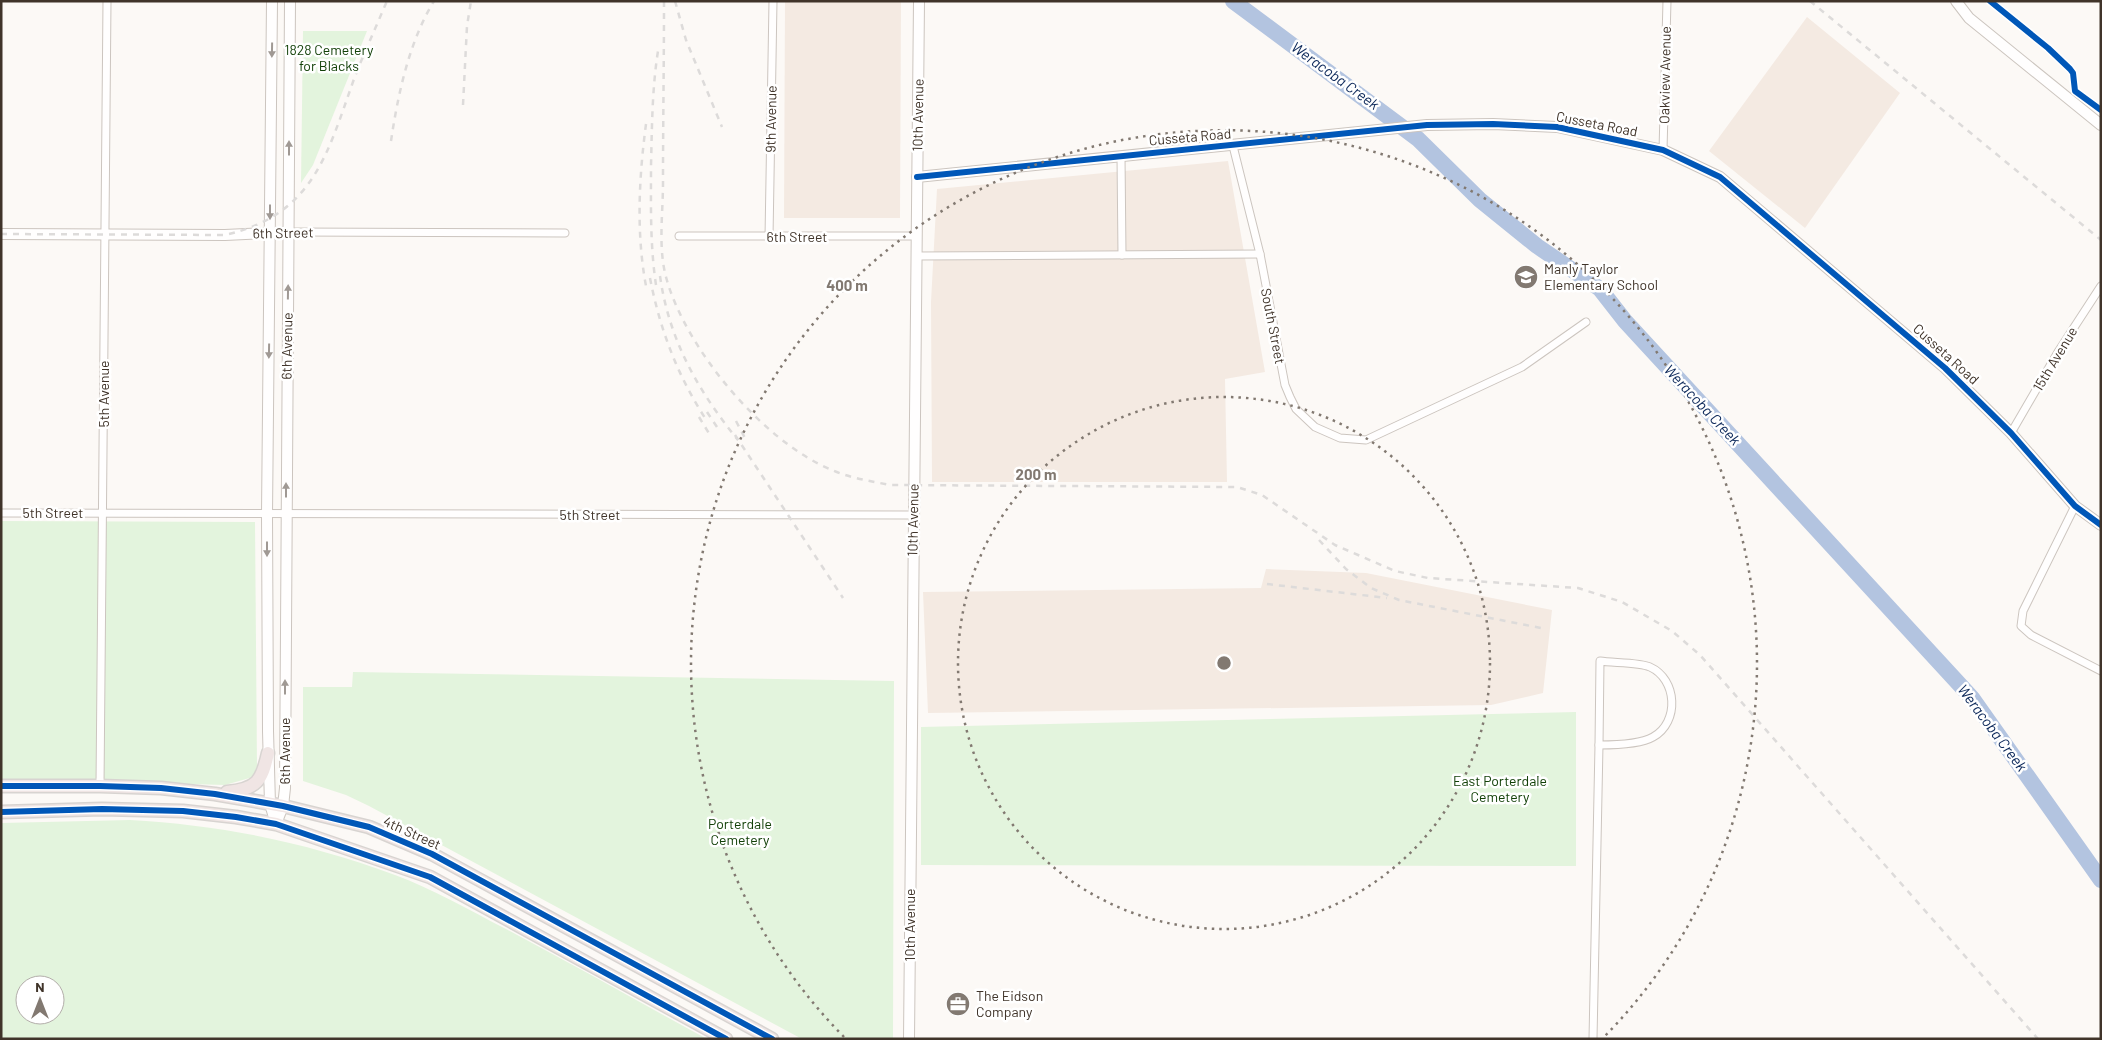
<svg xmlns="http://www.w3.org/2000/svg" width="2102" height="1040" font-family="Barlow,sans-serif">
	<rect width="100%" height="100%" fill="#fcf9f6"/>
	<g fill="#f4eae2">
		<polygon points="785,1 901,1 900,218 784,218"/>
		<polygon points="1807,17 1900,93 1805,228 1709,151"/>
		<polygon points="1228,161 1265,372 1225,379 1227,482 932,482 931,302 937,189"/>
		<polygon points="1266,569 1366,573 1552,610 1543,693 1491,705 928,713 923,592 1261,588"/>
	</g>
	<g fill="#e3f4dd" fill-rule="evenodd">
		<polygon points="303,31 367,31 313,165 301,183"/>
		<polygon points="1,521 255,522 257,766 253,777 225,785 1,779"/>
		<polygon points="353,672 894,681 893,1039 802,1039 369,806 346,795 303,781 303,687 352,687"/>
		<polygon points="1576,712 1576,866 921,865 921,727"/>
		<path d="M130,820C222,825 309,843 395,875C433,889 469,910 504,928C572,964 639,1002 707,1039H1V823ZM25,985H55V1015H25Z"/>
	</g>
	<g fill="none" stroke-linecap="round" stroke-linejoin="round">
		<polyline stroke="#b3c4e0" stroke-width="16" points="1233,1 1418,139 1480,200 1537,246 1600,289 1625,321 1972,698 2101,880"/>
		<g stroke="#ccc5bf" stroke-width="9">
			<g id="street">
				<polyline points="1233,146 1260,254 1285,385 1290,397 1296,409 1315,427 1340,438 1366,440 1522,367 1586,322"/>
				<polyline points="1663,150 1667,1"/>
				<polyline points="1121,156 1122,255"/>
				<polyline points="288,232 565,233"/>
				<polyline points="679,236 916,236"/>
				<polyline points="769,237 773,1"/>
				<polyline points="916,256 1260,254"/>
				<polyline points="2011,433 2058,352 2101,286"/>
				<polyline points="2075,506 2023,611 2021,626 2031,635 2101,671"/>
				<polyline points="1,513 913,515"/>
				<path d="M1600,661C1612,663 1640,662 1650,667C1677,679 1680,722 1653,737C1641,744 1613,745 1599,745Z"/>
				<polyline points="100,786 107,1"/>
				<polyline points="1593,1039 1599,745"/>
			</g>
		</g>
		<g stroke="#ccc5bf" stroke-width="12">
			<g id="secondary">
				<polyline points="272,1 267,515 268,731 270,804 276,824"/>
				<polyline points="1956,1 1969,18 2101,125"/>
				<polyline points="917,177 1427,125 1493,124 1557,127 1663,150 1720,177 1945,368 2011,433 2075,506 2101,525"/>
				<polyline points="1,234 225,235 288,232"/>
				<polyline points="276,824 283,806 285,788 290,1"/>
				<polyline points="909,1039 919,1"/>
			</g>
		</g>
		<g stroke="#d8d4d1" stroke-width="15">
			<g id="highway">
				<polyline points="1,786 100,786 161,788 215,794 283,806 369,827 432,854 772,1039"/>
				<path d="M227,792C257,789 262,781 268,753"/>
				<polyline points="1,812 102,809 183,811 236,817 276,824 430,877 726,1039"/>
			</g>
		</g>
		<use href="#street" stroke="#fffefe" stroke-width="7"/>
		<use href="#secondary" stroke="#fffefe" stroke-width="10"/>
		<use href="#highway" stroke="#f0e5e4" stroke-width="12"/>
		<g stroke="#dddbda" stroke-width="2.5" stroke-dasharray="6 6" stroke-linecap="butt">
			<path d="M664,1C664,62 663,122 663,183C663,213 658,247 666,277C685,348 763,442 832,470C850,478 870,481 890,485L1237,487L1262,495L1335,545L1395,571L1428,578L1578,588L1622,602L1672,631L1700,655L2038,1039"/>
			<polyline points="675,1 686,40 722,127"/>
			<polyline points="1810,1 2101,240"/>
			<polyline points="463,105 467,26 471,1"/>
			<path d="M646,124C639,177 636,233 646,286"/>
			<path d="M391,141C398,94 409,42 434,1"/>
			<path d="M1,234L225,235C313,215 327,155 354,79C364,53 376,27 387,1"/>
			<path d="M660,276C669,340 698,391 738,440"/>
			<path d="M650,278C660,330 678,377 707,421"/>
			<path d="M656,285C650,245 651,206 651,166C652,127 652,89 658,51"/>
			<polyline points="707,412 717,427"/>
			<polyline points="699,417 710,435"/>
			<polyline points="736,421 747,442"/>
			<polyline points="735,435 843,598"/>
			<polyline points="1319,540 1346,569 1371,588 1399,600 1541,628"/>
			<polyline points="1267,584 1387,598"/>
		</g>
		<g stroke="#fff" stroke-width="9">
			<g id="cycleway">
				<polyline points="1990,1 2048,48 2070,69 2073,73 2075,91 2101,110"/>
				<polyline points="917,177 1427,125 1493,124 1557,127 1663,150 1720,177 1945,368 2011,433 2075,506 2101,525"/>
				<polyline points="1,786 100,786 161,788 215,794 283,806 369,827 432,854 772,1039"/>
				<polyline points="1,812 102,809 183,811 236,817 276,824 430,877 726,1039"/>
			</g>
		</g>
		<use href="#cycleway" stroke="#0057b8" stroke-width="6"/>
	</g>
	<defs><path id="oneway-solid" d="M-6-.8H1V-3.2L6.5 0L1 3.2V.8H-6Z" transform="scale(1.25)"/></defs>
	<g fill="#a09994">
		<use href="#oneway-solid" transform="translate(272 50) rotate(91)"/>
		<use href="#oneway-solid" transform="translate(289 148) rotate(-90)"/>
		<use href="#oneway-solid" transform="translate(270 212) rotate(90)"/>
		<use href="#oneway-solid" transform="translate(288 292) rotate(-89)"/>
		<use href="#oneway-solid" transform="translate(269 351) rotate(91)"/>
		<use href="#oneway-solid" transform="translate(286 490) rotate(-90)"/>
		<use href="#oneway-solid" transform="translate(267 549) rotate(90)"/>
		<use href="#oneway-solid" transform="translate(285 687) rotate(-90)"/>
	</g>
	<g fill="none" stroke="#827971" stroke-width="2.5" stroke-dasharray="2.5 5">
		<circle cx="1224" cy="663" r="266"/>
		<path d="M844 1037A533 533 0 1 1 1604 1037"/>
	</g>
	<defs>
		<g id="school-disc" transform="scale(1.25)"><circle r="9.5" fill="#827971" stroke="#fff"/><path d="M0-5L7-2L0 1L-7-2ZM-4 1L0 2.5L4 1V4Q0 6-4 4Z" fill="#fff"/></g>
		<g id="office-disc" transform="scale(1.25)"><circle r="9.5" fill="#827971" stroke="#fff"/><path d="M-6-3h4V-5.5h4V-3h4V5H-6ZM-1-4.5V-3h2v-1.5ZM-6 0V1H6V0Z" fill="#fff"/></g>
	</defs>
	<g fill-rule="evenodd">
		<use href="#school-disc" x="1526" y="277"/>
		<use href="#office-disc" x="958" y="1004"/>
	</g>
	<g text-anchor="middle" stroke-width="5" stroke-linejoin="round" paint-order="stroke">
		<g font-size="14" fill="#124008" stroke="#fff">
			<text x="329" y="55">1828 Cemetery<tspan x="329" dy="16">for Blacks</tspan></text>
			<text x="1500" y="786">East Porterdale<tspan x="1500" dy="16">Cemetery</tspan></text>
			<text x="740" y="829">Porterdale<tspan x="740" dy="16">Cemetery</tspan></text>
		</g>
		<g font-size="14" fill="#40342a" stroke="#fff">
			<text transform="translate(1665 75) rotate(-89)" y="5">Oakview Avenue</text>
			<text transform="translate(918 115) rotate(-89)" y="5">10th Avenue</text>
			<text transform="translate(771 119) rotate(-89)" y="5">9th Avenue</text>
			<text transform="translate(1597 124) rotate(11)" y="5">Cusseta Road</text>
			<text transform="translate(1190 137) rotate(-5)" y="5">Cusseta Road</text>
			<text transform="translate(283 233) rotate(-1)" y="5">6th Street</text>
			<text x="797" y="242">6th Street</text>
			<text transform="translate(1273 326) rotate(79)" y="5">South Street</text>
			<text transform="translate(287 346) rotate(-89)" y="5">6th Avenue</text>
			<text transform="translate(1946 354) rotate(42)" y="5">Cusseta Road</text>
			<text transform="translate(2055 359) rotate(-59)" y="5">15th Avenue</text>
			<text transform="translate(104 394) rotate(-90)" y="5">5th Avenue</text>
			<text x="53" y="518">5th Street</text>
			<text x="590" y="520">5th Street</text>
			<text transform="translate(913 520) rotate(-89)" y="5">10th Avenue</text>
			<text transform="translate(285 751) rotate(-90)" y="5">6th Avenue</text>
			<text transform="translate(412 833) rotate(24)" y="5">4th Street</text>
			<text transform="translate(910 925) rotate(-90)" y="5">10th Avenue</text>
		</g>
		<g font-size="14" fill="#40342a" stroke="#fff" text-anchor="start">
			<text x="1544" y="274">Manly Taylor<tspan x="1544" dy="16">Elementary School</tspan></text>
			<text x="976" y="1001">The Eidson<tspan x="976" dy="16">Company</tspan></text>
		</g>
		<g font-size="15" font-style="italic" fill="#0b2759" stroke="#fff">
			<text transform="translate(1335 76) rotate(36)" y="5">Weracoba Creek</text>
			<text transform="translate(1702 405) rotate(47)" y="5">Weracoba Creek</text>
			<text transform="translate(1992 728) rotate(53)" y="5">Weracoba Creek</text>
		</g>
	</g>
	<circle cx="1224" cy="663" r="8" fill="#827971" stroke="#fff" stroke-width="2.5"/>
	<g font-size="15" text-anchor="middle" font-weight="bold" fill="#827971" stroke="#fff" stroke-width="5" stroke-linejoin="round" paint-order="stroke">
		<text x="847" y="291">400 m</text>
		<text x="1036" y="480">200 m</text>
	</g>
	<rect width="2102" height="1040" fill="none" stroke="#40342a" stroke-width="5"/>
	<g transform="translate(40 1000)"><circle r="24" fill="#ffffff" stroke="#b3aeaa"/>
	<path d="M0-4L9 19L0 12L-9 19Z" fill="#827971"/>
	<text y="-8" font-size="14" font-weight="bold" text-anchor="middle" fill="#40342a">N</text>
	</g>
</svg>
